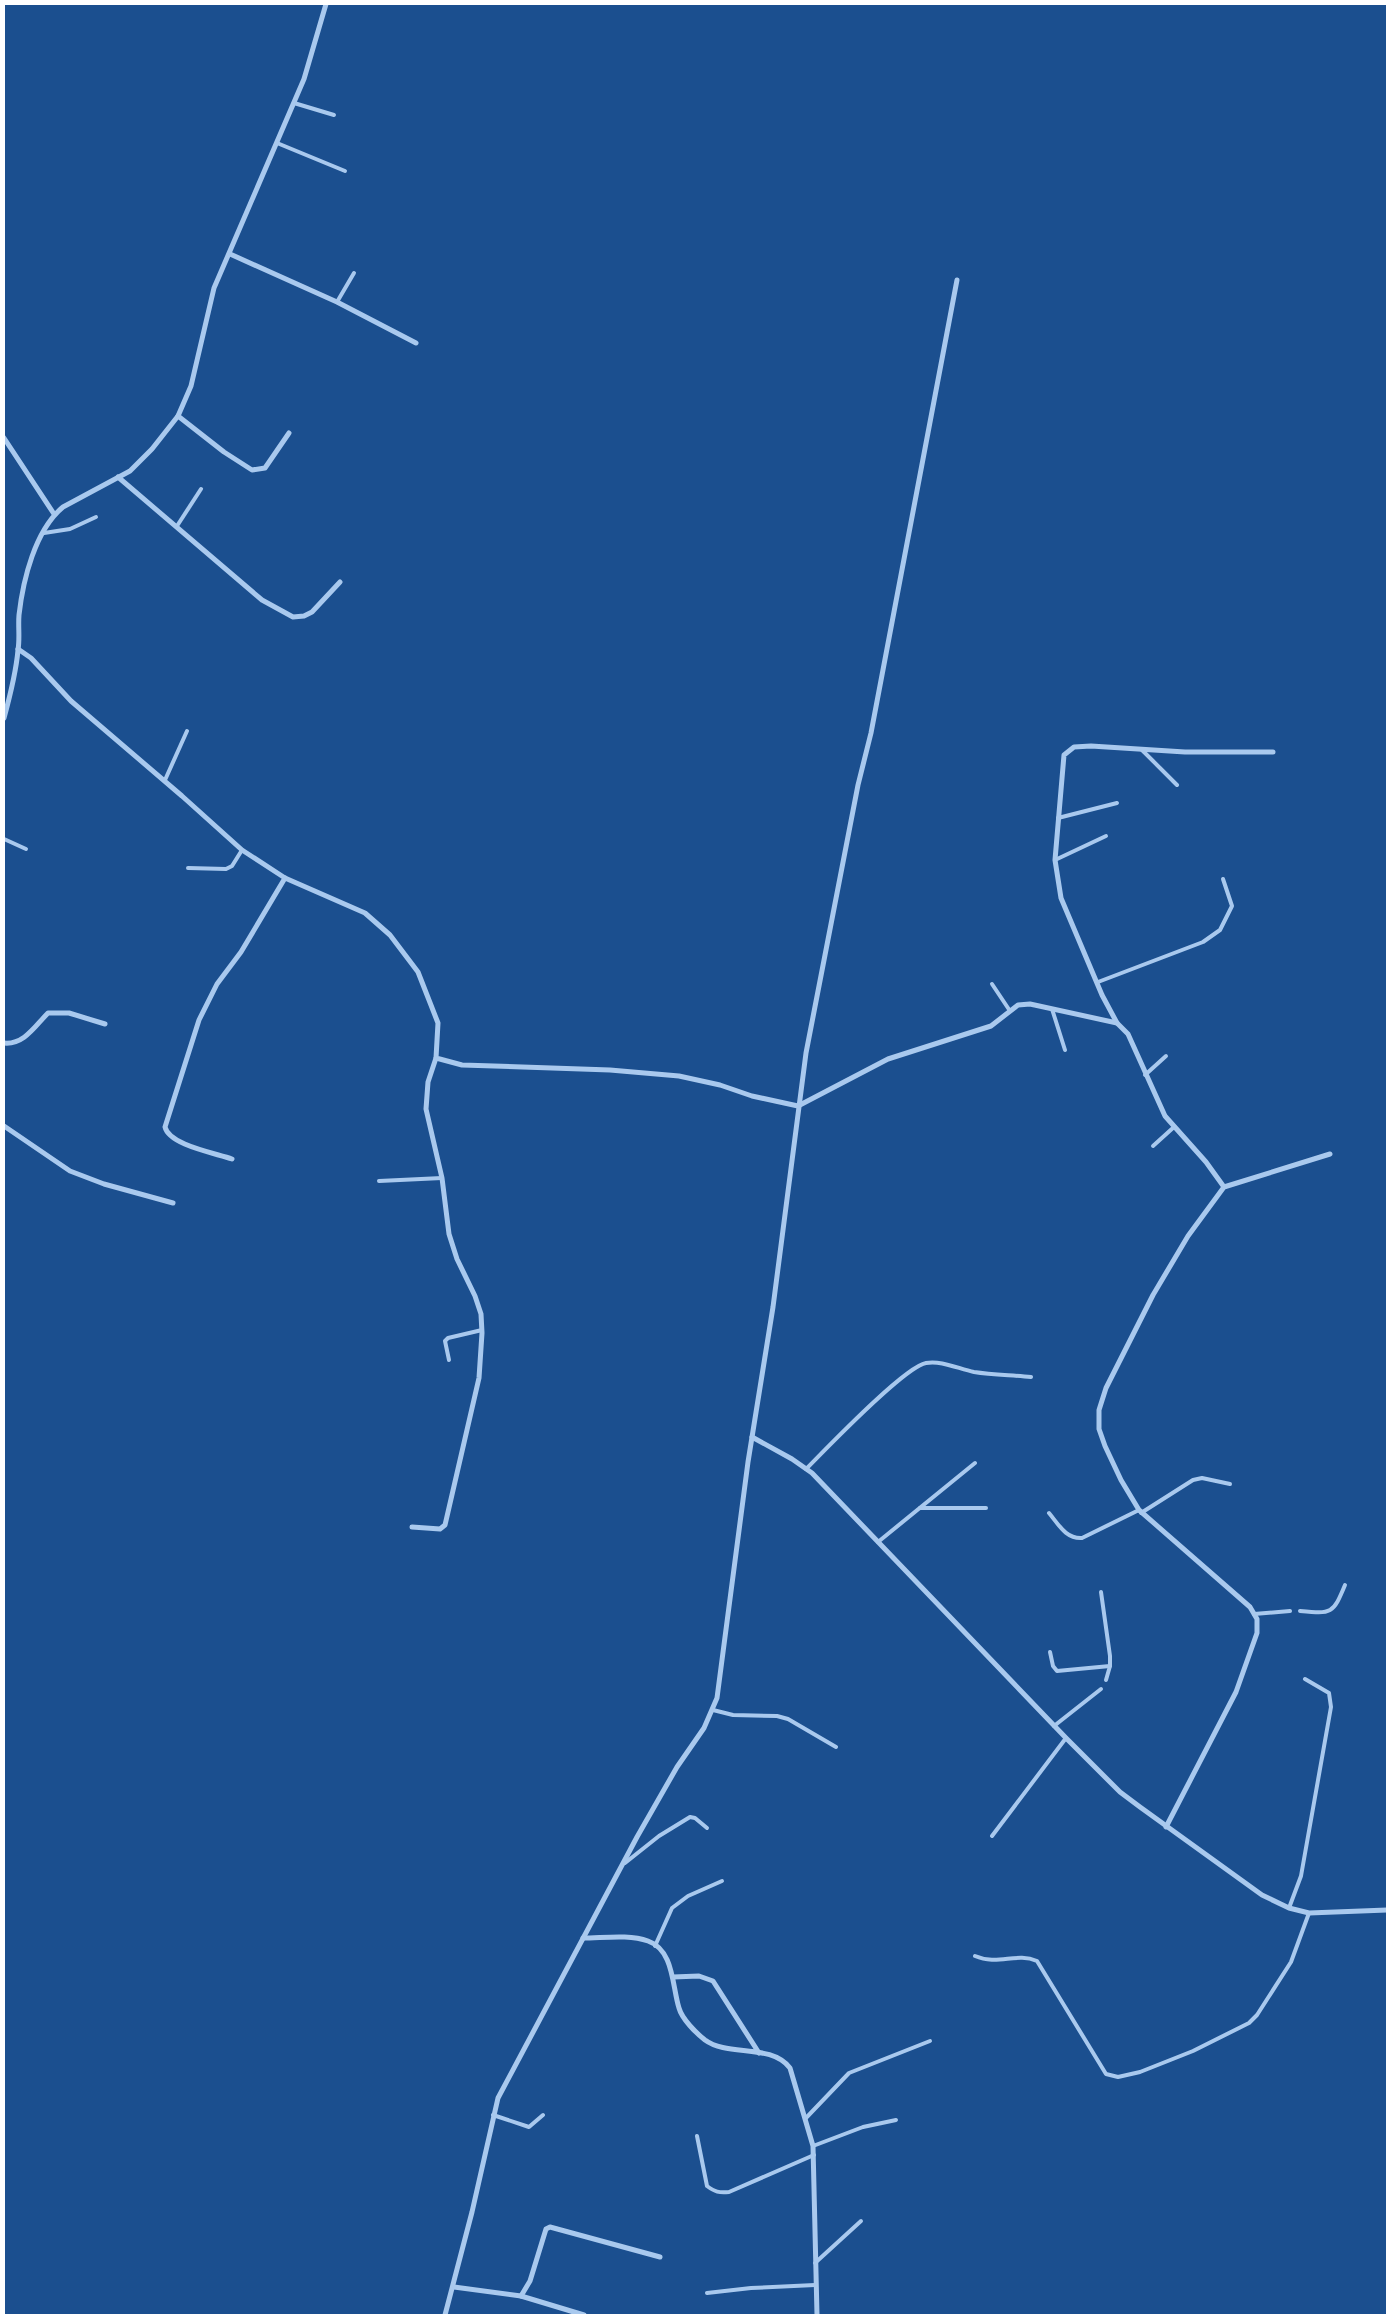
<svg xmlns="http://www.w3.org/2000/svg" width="1391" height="2319" font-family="Montserrat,sans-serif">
	<rect width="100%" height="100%" fill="#1b4f8f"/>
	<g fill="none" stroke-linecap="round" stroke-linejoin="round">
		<g stroke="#a9c9ee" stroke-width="4">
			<polyline points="294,103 334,115"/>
			<polyline points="277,143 345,171"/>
			<polyline points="337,302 354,273"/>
			<polyline points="177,526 201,489"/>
			<polyline points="44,533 70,529 96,517"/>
			<polyline points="1142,750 1177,785"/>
			<polyline points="165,780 187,731"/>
			<polyline points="1058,818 1117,803"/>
			<polyline points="4,839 26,849"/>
			<polyline points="1055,860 1106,836"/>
			<polyline points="188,868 226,869 232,866 242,850"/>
			<polyline points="1098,982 1203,942 1220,930 1232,906 1223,879"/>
			<polyline points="992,984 1010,1011"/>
			<polyline points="1052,1009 1065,1050"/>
			<polyline points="1145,1075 1166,1056"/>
			<polyline points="1153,1146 1174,1127"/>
			<polyline points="379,1181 442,1178"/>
			<polyline points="449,1360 445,1341 448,1338 482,1330"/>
			<path d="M806,1469C826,1449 904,1367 926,1363C941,1360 959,1369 974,1372C993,1375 1012,1375 1031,1377"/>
			<polyline points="920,1508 986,1508"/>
			<path d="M1049,1513C1059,1525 1066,1539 1082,1538L1139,1510"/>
			<polyline points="1141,1513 1193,1480 1202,1478 1230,1484"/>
			<polyline points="878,1542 975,1463"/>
			<polyline points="1101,1592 1110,1656 1110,1666 1106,1680"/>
			<path d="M1300,1611C1332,1614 1333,1614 1345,1585"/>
			<polyline points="1254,1614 1290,1611"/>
			<polyline points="1050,1652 1053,1666 1057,1671 1110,1666"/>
			<polyline points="713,1710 733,1715 777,1716 788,1719 836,1747"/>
			<polyline points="1054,1726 1101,1689"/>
			<polyline points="992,1836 1066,1738"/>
			<polyline points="625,1863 659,1836 690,1817 695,1818 707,1828"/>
			<polyline points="1289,1908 1301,1876 1331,1707 1329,1693 1305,1679"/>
			<polyline points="655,1946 672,1908 688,1896 722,1881"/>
			<path d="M975,1956C998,1966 1016,1952 1037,1961L1106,2074L1118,2077L1140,2072L1193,2051L1249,2023L1257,2015L1291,1962L1309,1913"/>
			<polyline points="493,2115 529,2127 543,2115"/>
			<polyline points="805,2119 849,2073 930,2041"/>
			<path d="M697,2136L707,2186C715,2192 719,2193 729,2192L814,2155"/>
			<polyline points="813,2146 863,2127 896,2120"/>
			<polyline points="815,2263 861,2221"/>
			<polyline points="707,2293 751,2288 815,2285"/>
		</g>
		<g stroke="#a9c9ee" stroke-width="5">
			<polyline points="230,254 337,302 416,343"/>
			<polyline points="178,416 224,452 252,470 265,468 289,433"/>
			<polyline points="4,438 54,514"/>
			<polyline points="118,477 262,600 293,617 304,616 312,612 340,582"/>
			<polyline points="18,649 31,658 71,701 182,796 242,850 285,878 365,913 390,935 418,972 438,1023 436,1058 462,1065 610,1070 679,1076 720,1085 752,1096 798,1106 888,1059 991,1026 1018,1005 1030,1004 1117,1023"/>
			<path d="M4,718C10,696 16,673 18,650C20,638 18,627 19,615C23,580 35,530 63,507L130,471L152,449L178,416L191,386L214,288L304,79L326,4"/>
			<path d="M4,1043C24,1045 35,1026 48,1013H69L105,1024"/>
			<polyline points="4,1126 70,1171 104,1184 173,1203"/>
			<path d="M232,1159C215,1153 169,1145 165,1127L199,1020L217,984L241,952L285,878"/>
			<polyline points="1224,1187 1206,1162 1165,1116 1128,1034 1117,1023 1102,995 1061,898 1055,860 1064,755 1074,747 1091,746 1185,752 1273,752"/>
			<polyline points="752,1437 792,1459 812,1473 1066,1738 1120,1792 1140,1807 1262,1895 1289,1908 1309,1913 1387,1910"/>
			<polyline points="412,1527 440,1529 445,1525 479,1378 482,1333 481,1314 475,1296 457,1259 449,1234 442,1178 426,1109 428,1082 436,1058"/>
			<polyline points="1166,1827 1236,1692 1257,1633 1257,1619 1250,1607 1139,1510 1121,1480 1105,1446 1099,1429 1099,1410 1106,1388 1153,1295 1188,1236 1224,1187 1330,1154"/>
			<path d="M583,1938C603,1938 629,1934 648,1941C674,1950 672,1986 679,2008C682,2019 696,2033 705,2040C728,2057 771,2043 790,2068L813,2146L817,2315"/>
			<polyline points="673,1977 699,1976 713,1981 759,2053"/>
			<polyline points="454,2287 521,2296 584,2315"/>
			<polyline points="521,2296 530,2281 546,2229 550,2227 660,2257"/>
			<polyline points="445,2315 472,2212 498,2098 637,1837 677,1767 704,1728 717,1698 748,1462 773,1307 806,1053 858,785 871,733 957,280"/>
		</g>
	</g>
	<rect width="1391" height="2319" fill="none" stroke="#ffffff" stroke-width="10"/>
</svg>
